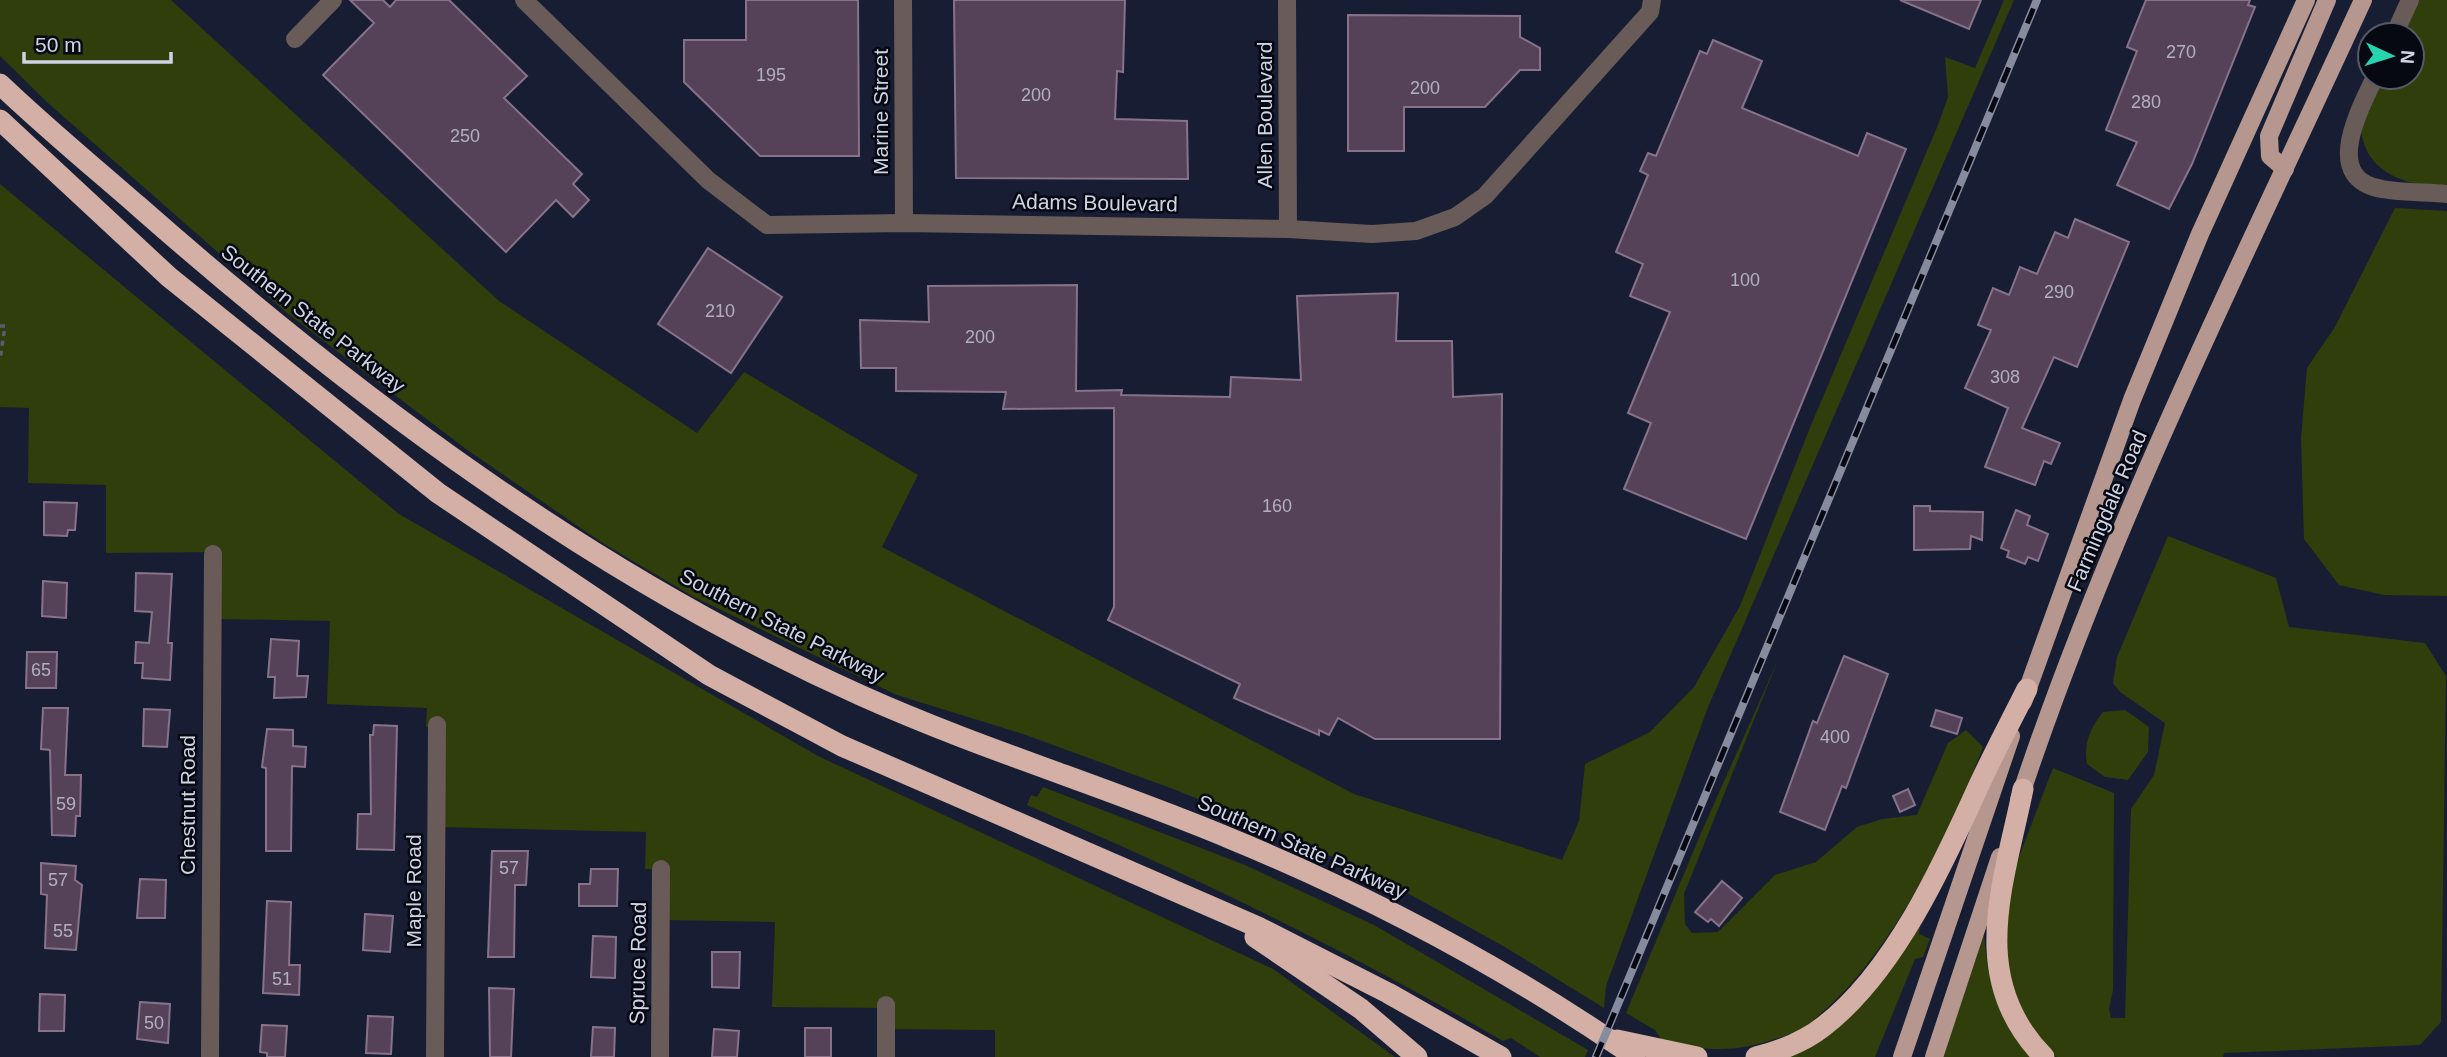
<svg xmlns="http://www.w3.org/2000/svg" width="2447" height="1057" font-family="Helvetica,sans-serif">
	<rect width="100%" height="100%" fill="#171e34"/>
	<g fill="#2f3e0b">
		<polygon points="0,0 171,0 499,301 697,433 744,372 918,475 882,547 1354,794 1562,860 1579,821 1585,764 1650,732 1694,687 1740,606 1809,430 1938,125 1948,97 1945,57 1975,68 2004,0 2014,0 1708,707 1606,986 1604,1008 1505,947 1402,890 1288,836 1176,790 1023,734 897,695 692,596 601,542 466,449 287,313 48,103 0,56"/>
		<path d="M2414,0H2447V188C2410,186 2365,175 2361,129C2360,114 2374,91 2379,77H2412V35H2398Z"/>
		<polygon points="0,184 399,514 818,756 1273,969 1395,1057 995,1057 995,1030 886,1029 886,1008 772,1007 775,922 666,920 664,869 645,869 646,832 437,827 437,727 426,727 427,708 327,704 330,621 220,619 219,552 106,553 106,485 28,483 29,408 0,407"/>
		<polygon points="2395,208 2447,211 2447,596 2384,595 2339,585 2304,539 2301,438 2307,368 2335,327"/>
		<polygon points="2168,536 2276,578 2289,627 2425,643 2446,676 2441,1022 2420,1045 2224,1053 2223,1057 2057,1057 2033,1039 2012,994 2001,948 2004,896 2053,768 2114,793 2113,990 2109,1009 2111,1018 2125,1018 2131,809 2154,775 2165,723 2120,692 2113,683 2117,657"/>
		<path d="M1778,660L1684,894L1685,924L1692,933L1718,932L1775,875L1816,862L1857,827L1882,819L1917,815L1948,743L1966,730L1983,747C1946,841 1887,967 1803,1028C1796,1033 1786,1035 1778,1038C1736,1053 1706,1051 1663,1042L1655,1030L1626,1013L1701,833Z"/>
		<path d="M2125,710L2149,727L2148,752L2128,780L2105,777L2087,764C2083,743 2091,727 2103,712Z"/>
		<path d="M1043,787L1245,865L1374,925L1588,1050L1585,1057H1540L1511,1038L1503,1041C1348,951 1192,875 1027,805L1031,795L1037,797Z"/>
		<polygon points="1921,918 1919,934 1930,939 1923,957 1915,959 1875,1057 1789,1057"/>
		<path d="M1984,934C1989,990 1996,1012 2032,1057H1943Z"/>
	</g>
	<g fill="#554258" stroke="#87728a" stroke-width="2">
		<polygon points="350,0 383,0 390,7 396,0 449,0 527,76 504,98 582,174 573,184 589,200 573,217 556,200 506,252 323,75 374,23"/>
		<polygon points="746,0 858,0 859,156 760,156 684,82 684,40 746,40"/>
		<polygon points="954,0 1125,0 1123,72 1117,71 1115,119 1187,121 1188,179 956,178"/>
		<polygon points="1900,0 1981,0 1969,29"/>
		<polygon points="2146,0 2250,0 2248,5 2255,7 2192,164 2169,209 2117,185 2137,142 2106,130 2137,51 2127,47"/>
		<polygon points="1348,15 1520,16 1520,37 1540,48 1540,70 1520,70 1485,107 1404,107 1404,151 1348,151"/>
		<polygon points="1713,40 1762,61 1742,108 1858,156 1867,133 1906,149 1746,539 1624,489 1651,423 1628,413 1670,312 1630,296 1643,264 1616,252 1648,175 1640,171 1648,153 1656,156 1700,51 1707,54"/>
		<polygon points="2075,219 2129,242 2077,367 2054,357 2022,428 2060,443 2051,464 2044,461 2035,485 1985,467 2008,408 1965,388 1991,330 1978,325 1993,288 2009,295 2020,267 2037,274 2055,232 2068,238"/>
		<polygon points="708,248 782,297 731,373 658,324"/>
		<polygon points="1077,285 1076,391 1122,390 1121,395 1230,397 1231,377 1301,380 1297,296 1398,293 1396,341 1452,341 1453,397 1502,394 1500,739 1375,739 1338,718 1329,735 1319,730 1319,735 1234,698 1240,684 1108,620 1114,607 1114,408 1003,409 1006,392 896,391 896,368 861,368 860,320 929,322 928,286"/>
		<polygon points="44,502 77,503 75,530 68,530 67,536 44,535"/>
		<polygon points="1914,506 1930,506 1930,511 1983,512 1982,540 1971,536 1970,549 1914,550"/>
		<polygon points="2016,510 2030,516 2027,525 2048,534 2038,561 2028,557 2025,564 2007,557 2009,551 2001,548"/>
		<polygon points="136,573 172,574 168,643 172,643 170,680 142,678 143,663 135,663 136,642 149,643 152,612 135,611"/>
		<polygon points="43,581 67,583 66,618 42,616"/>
		<polygon points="271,639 299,641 297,676 308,676 306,697 274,698 275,677 268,677"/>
		<polygon points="27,652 57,652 56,688 26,688"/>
		<polygon points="1844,656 1888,674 1846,788 1842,786 1825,830 1780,812 1813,721 1817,723"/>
		<polygon points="43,708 68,708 65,775 81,775 80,816 76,816 75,836 52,835 50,750 41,749"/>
		<polygon points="144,709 170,710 167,747 143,746"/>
		<polygon points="1936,710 1962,718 1957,734 1931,726"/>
		<polygon points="374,725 397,726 394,850 357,849 358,814 371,814 370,735 373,735"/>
		<polygon points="267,729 293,730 293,746 306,747 305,767 292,766 291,851 266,851 266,768 262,767"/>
		<polygon points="1908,789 1915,805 1900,812 1893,796"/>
		<polygon points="492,851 528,851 526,885 515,885 514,957 488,957"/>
		<polygon points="41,863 76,866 75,880 82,885 76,950 45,948 47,895 41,894"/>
		<polygon points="591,869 618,869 617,906 579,906 579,884 590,884"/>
		<polygon points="140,879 166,880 165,918 137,918"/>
		<polygon points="1722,881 1742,898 1719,926 1711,919 1708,922 1695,912"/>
		<polygon points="267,901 291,902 289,965 300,965 299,995 263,993"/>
		<polygon points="365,914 393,916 390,952 363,950"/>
		<polygon points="593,936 616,937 615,978 591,977"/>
		<polygon points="712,952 740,952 739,988 712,987"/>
		<polygon points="489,988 514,989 511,1057 490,1057"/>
		<polygon points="40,994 65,995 64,1031 39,1031"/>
		<polygon points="140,1002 170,1004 168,1043 137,1039"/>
		<polygon points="368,1016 393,1017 391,1054 366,1053"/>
		<polygon points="262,1025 287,1026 285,1057 267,1057 267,1053 260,1052"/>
		<polygon points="593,1027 615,1028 614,1057 591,1057"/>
		<rect x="805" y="1028" width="26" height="29"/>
		<polygon points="714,1029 739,1031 737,1057 712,1057"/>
	</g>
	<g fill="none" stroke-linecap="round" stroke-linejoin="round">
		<polyline stroke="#585e72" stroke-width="3.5" stroke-dasharray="5 5" stroke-linecap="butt" points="0,326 5,326 0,360"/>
		<g stroke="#695b57" stroke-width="18">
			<polyline points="524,0 708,180 767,225 904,223 1288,229 1372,234 1416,231 1455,217 1485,196 1650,12 1652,0"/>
			<polyline points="903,0 904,223"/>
			<polyline points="1287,0 1288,229"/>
			<polyline points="2394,35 2410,0"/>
			<polyline points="295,39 333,0"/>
			<path d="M2375,77C2360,109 2321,179 2382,189C2403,193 2426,192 2447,194"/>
			<polyline points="210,1057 213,554"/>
			<polyline points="435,1057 437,725"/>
			<polyline points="660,1057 661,869"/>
			<polyline points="886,1057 886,1005"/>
		</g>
		<g stroke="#b5978f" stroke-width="18">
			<polyline points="2285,169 2270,156 2269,136 2327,0"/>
			<polyline points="2023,702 2132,400 2200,234 2306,0"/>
			<path d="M2019,800C2110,525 2242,263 2363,0"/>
			<polyline points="1902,1057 2011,736"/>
			<polyline points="1934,1057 2000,857"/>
		</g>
		<g stroke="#d3afa5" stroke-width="21">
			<path d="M0,84C44,126 91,165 137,205C356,398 593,575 860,695C980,749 1107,787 1229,838C1370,896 1509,970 1635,1057"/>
			<polyline points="0,120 169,277 438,493 709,675 842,746 1260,928 1388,993 1501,1057"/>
			<path d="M2023,789C2004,883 1966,978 2044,1057"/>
			<polyline points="1255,937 1361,1009 1417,1057"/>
			<polyline points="1617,1040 1697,1057"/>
			<path d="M1756,1057C1780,1051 1804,1042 1824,1026C1894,972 1943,865 1979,785C1994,753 2011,721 2027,689"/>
		</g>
		<g stroke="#868b9e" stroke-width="8">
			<polyline id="rail" points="1596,1057 2037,0"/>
		</g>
		<use href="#rail" stroke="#060812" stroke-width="5" stroke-dasharray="16" stroke-linecap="butt"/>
	</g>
	<g text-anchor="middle" stroke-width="5" stroke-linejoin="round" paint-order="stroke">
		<g font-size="18" fill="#b0b0c1">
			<text x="2181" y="58">270</text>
			<text x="771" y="81">195</text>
			<text x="1425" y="94">200</text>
			<text x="1036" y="101">200</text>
			<text x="2146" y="108">280</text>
			<text x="465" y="142">250</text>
			<text x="1745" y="286">100</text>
			<text x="2059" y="298">290</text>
			<text x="720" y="317">210</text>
			<text x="980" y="343">200</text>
			<text x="2005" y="383">308</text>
			<text x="1277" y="512">160</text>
			<text x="41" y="676">65</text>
			<text x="1835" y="743">400</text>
			<text x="66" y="810">59</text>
			<text x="509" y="874">57</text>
			<text x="58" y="886">57</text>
			<text x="63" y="937">55</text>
			<text x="282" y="985">51</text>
			<text x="154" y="1029">50</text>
		</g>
		<g font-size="21" fill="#cfd4e4" stroke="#060812">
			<text transform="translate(881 112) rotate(-90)" y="7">Marine Street</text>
			<text transform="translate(1265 115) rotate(-90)" y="7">Allen Boulevard</text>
			<text transform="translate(1095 203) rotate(1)" y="7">Adams Boulevard</text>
			<text transform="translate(313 319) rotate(38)" y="7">Southern State Parkway</text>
			<text transform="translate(2107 511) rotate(-67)" y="7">Farmingdale Road</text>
			<text transform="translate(782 626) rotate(27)" y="7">Southern State Parkway</text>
			<text transform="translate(188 805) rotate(-90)" y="7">Chestnut Road</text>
			<text transform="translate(1302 847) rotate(24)" y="7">Southern State Parkway</text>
			<text transform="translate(414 891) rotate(-90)" y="7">Maple Road</text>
			<text transform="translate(638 963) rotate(-89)" y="7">Spruce Road</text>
		</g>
	</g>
	<g transform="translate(2391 56) rotate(94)"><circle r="33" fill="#060812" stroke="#565a66" stroke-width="2"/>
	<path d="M0-5L12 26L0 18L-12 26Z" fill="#26d5ae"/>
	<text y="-10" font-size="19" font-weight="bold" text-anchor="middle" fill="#cfd4e4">N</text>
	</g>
	<path d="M24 52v10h147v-10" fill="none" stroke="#cfd4e4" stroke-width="3.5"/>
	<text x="35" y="52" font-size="21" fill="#cfd4e4" stroke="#060812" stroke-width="5" paint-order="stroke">50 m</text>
</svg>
